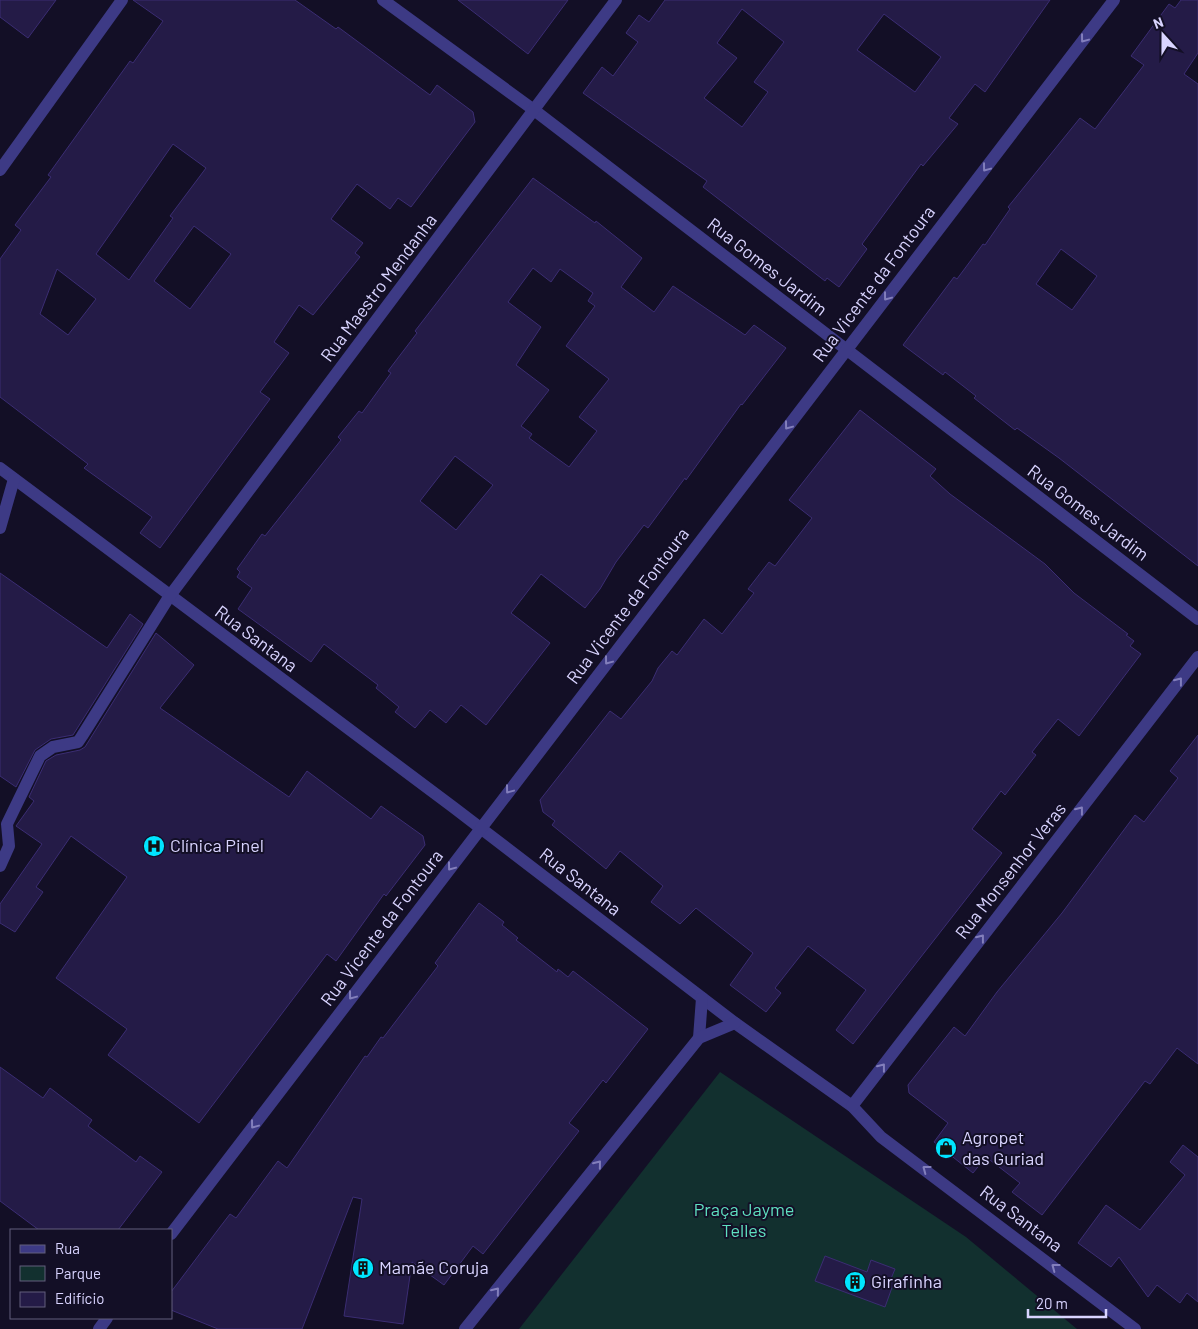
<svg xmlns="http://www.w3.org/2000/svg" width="1198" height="1329" font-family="Barlow,sans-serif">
	<rect width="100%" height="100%" fill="#130f26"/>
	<polygon fill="#12302f" points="720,1072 966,1237 1077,1329 519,1329"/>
	<g fill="#241b47" stroke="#3b2d73" fill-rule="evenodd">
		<polygon points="0,0 56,0 28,38 0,17"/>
		<path d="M133,0H295L336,29L338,27L430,95L437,85L473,112L475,122L411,207L398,198L390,209L357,184L331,219L363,243L355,253L360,257L313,315L299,305L274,342L289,353L260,392L270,399L160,548L140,533L152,517L84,468L88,464L0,397V259L21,230L15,225L51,177L48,175L130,61L133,63L163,21ZM173,144L206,168L170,216L173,218L129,280L96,254ZM194,226L231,254L190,309L154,281ZM57,269L96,299L68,335L40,314Z"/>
		<polygon points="458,0 568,0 528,54"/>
		<path d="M665,0H1050L985,92L975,84L949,118L958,124L923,166L921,164L862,244L867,249L839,287L827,278L825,281L703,187L707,181L583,93L602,67L613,76L638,42L626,33L639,15L649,22ZM742,9L784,42L754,82L768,92L742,127L704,98L737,58L717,43ZM884,14L941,57L915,92L857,50Z"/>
		<path d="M1181,0H1198V53L1184,74L1198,84V566L1059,458L1017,428L1015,430L974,398L976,396L945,372L943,375L903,345L954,277L957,279L983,244L985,245L1010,209L1008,207L1080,118L1095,129L1144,65L1131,56L1169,4L1175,8ZM1061,249L1097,276L1072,310L1036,284Z"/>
		<path d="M533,178L595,223L596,221L642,258L621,287L654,312L673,286L745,335L754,325L786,348L742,405L741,404L686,480L685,478L648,528L644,525L616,562L600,589L585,608L541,574L511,613L550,643L486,725L461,705L446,723L430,710L415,728L395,712L399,707L376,688L378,685L324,644L311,662L238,609L252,588L237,577L240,572L237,569L262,534L265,536L341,440L338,437L359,411L362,413L391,373L388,371L417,333L415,331ZM533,268L551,282L560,269L593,293L588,301L595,306L566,346L609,379L579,417L597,431L569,467L529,438L532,434L521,426L549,390L516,365L541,327L508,302ZM455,456L493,485L456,530L420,501Z"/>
		<polygon points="860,410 936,469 930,476 950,494 1045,564 1074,593 1128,634 1126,635 1134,641 1130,646 1141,654 1079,736 1058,719 1032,752 1036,755 1005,795 1001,791 972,829 1002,853 853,1044 836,1030 866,990 808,946 775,988 781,993 766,1012 730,985 753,953 696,908 680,924 651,902 663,886 620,851 606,869 552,825 555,821 543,812 540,800 610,711 621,719 652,681 658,668 672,651 677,655 704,619 722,634 754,593 748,589 769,562 775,566 812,518 789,500"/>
		<polygon points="0,573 107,648 130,614 143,624 73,735 51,739 35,750 16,787 0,776"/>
		<polygon points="156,633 194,665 160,708 289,797 307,771 371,819 381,806 423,836 425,845 386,896 384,894 336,961 327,954 199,1123 108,1055 127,1029 56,978 127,877 71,836 36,887 43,892 15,932 0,923 0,904 42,844 16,826 34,801 29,797 46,761 56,755 80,750 85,747"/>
		<polygon points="1198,735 1198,1064 1177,1048 1150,1084 1145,1081 1042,1215 1012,1192 1020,1183 986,1157 973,1173 934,1142 948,1123 909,1093 908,1085 954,1027 965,1036 997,992 1062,913 1135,815 1144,822 1178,778 1170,771"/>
		<polygon points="479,903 504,922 502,925 518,938 516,940 557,972 558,969 568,977 573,971 648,1029 606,1083 603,1080 569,1123 579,1131 483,1254 473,1246 444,1285 412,1262 403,1324 344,1316 362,1199 353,1197 302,1329 218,1329 171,1310 171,1292 220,1227 230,1214 236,1218 278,1161 287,1168 365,1056 367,1057 381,1037 383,1038 438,966 435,963"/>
		<polygon points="0,1067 43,1098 50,1088 92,1120 88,1126 136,1162 140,1156 162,1172 118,1230 39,1230 0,1201"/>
		<polygon points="1183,1145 1198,1157 1198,1302 1187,1293 1180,1303 1157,1285 1148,1297 1119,1257 1111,1267 1078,1243 1106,1205 1140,1230 1185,1175 1170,1162"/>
		<polygon points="825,1256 867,1272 871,1260 895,1269 890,1281 894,1282 885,1307 815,1281"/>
	</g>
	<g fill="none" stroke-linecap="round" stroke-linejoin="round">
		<g stroke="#3d3a85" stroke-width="12">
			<polyline points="383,0 534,110 1198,619"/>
			<polyline points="0,170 122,0"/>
			<polyline points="0,468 453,807 735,1023 852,1106 881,1137 1135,1329"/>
			<polyline points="0,528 14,479"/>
			<polyline points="0,866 9,846 7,824 40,756 53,747 78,742 82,736 169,597 616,0"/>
			<polyline points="699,1038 702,998"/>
			<polyline points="852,1106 1198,657"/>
			<polyline points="171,1234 1114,0"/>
			<polyline points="99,1329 107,1318"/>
			<polyline points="465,1329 699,1038 735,1023"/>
		</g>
	</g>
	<defs><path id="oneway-chevron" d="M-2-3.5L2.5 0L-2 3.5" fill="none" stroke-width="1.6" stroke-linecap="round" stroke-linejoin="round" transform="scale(1.25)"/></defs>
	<g stroke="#837fbc">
		<use href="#oneway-chevron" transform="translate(1084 39) rotate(127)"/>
		<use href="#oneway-chevron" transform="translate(986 168) rotate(127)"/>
		<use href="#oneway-chevron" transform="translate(887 297) rotate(127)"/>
		<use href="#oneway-chevron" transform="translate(788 426) rotate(127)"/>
		<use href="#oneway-chevron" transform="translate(608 661) rotate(127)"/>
		<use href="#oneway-chevron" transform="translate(1179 681) rotate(-52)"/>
		<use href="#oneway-chevron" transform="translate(509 790) rotate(127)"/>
		<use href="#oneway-chevron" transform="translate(1080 810) rotate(-52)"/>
		<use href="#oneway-chevron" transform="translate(451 867) rotate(127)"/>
		<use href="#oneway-chevron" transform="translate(981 938) rotate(-52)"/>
		<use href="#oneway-chevron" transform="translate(352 996) rotate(127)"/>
		<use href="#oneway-chevron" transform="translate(882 1067) rotate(-52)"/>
		<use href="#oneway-chevron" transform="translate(254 1125) rotate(127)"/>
		<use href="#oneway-chevron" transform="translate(598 1164) rotate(-51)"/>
		<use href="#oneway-chevron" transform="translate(926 1169) rotate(-143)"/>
		<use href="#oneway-chevron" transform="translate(1055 1267) rotate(-143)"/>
		<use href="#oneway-chevron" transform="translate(496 1291) rotate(-51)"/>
	</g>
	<defs>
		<g id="hospital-disc" transform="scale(1.125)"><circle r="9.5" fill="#00e5ff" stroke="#130f26"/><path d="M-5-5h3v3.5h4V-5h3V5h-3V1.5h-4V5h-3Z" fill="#111"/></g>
		<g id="shop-disc" transform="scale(1.125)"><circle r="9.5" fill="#00e5ff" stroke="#130f26"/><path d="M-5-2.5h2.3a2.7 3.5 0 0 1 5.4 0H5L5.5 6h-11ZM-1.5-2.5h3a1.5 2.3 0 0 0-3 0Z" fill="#111"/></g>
		<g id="building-disc" transform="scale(1.125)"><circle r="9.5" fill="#00e5ff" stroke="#130f26"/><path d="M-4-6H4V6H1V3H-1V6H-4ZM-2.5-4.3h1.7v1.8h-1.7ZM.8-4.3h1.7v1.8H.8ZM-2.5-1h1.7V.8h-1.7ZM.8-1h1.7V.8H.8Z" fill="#111"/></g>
	</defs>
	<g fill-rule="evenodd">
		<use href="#hospital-disc" x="154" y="846"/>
		<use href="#shop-disc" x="946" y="1148"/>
		<use href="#building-disc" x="363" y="1268"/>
		<use href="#building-disc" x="855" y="1282"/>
	</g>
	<g text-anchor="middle" stroke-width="4" stroke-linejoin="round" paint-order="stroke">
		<g font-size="18" fill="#d9d4ff" stroke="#130f26">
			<text transform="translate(767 267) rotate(38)" y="6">Rua Gomes Jardim</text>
			<text transform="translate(874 284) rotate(-53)" y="6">Rua Vicente da Fontoura</text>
			<text transform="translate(379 288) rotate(-53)" y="6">Rua Maestro Mendanha</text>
			<text transform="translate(1088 513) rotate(37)" y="6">Rua Gomes Jardim</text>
			<text transform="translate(628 606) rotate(-53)" y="6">Rua Vicente da Fontoura</text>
			<text transform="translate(256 639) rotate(37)" y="6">Rua Santana</text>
			<text transform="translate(1011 871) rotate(-52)" y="6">Rua Monsenhor Veras</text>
			<text transform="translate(580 882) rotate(38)" y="6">Rua Santana</text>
			<text transform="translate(382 928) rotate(-53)" y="6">Rua Vicente da Fontoura</text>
			<text transform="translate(1021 1219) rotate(37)" y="6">Rua Santana</text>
		</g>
		<g font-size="18" fill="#d9d4ff" stroke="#130f26" text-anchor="start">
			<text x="170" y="852">Clínica Pinel</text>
			<text x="962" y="1144">Agropet<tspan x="962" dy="21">das Guriad</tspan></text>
			<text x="379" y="1274">Mamãe Coruja</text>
			<text x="871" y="1288">Girafinha</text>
		</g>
		<g font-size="18" fill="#5fe0c0" stroke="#130f26">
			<text x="744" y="1216">Praça Jayme<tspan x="744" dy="21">Telles</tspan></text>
		</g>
	</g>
	<rect x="10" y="1229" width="162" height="90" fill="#130f26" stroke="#625e7d"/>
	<rect x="20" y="1245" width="25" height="8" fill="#3d3a85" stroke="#625e7d"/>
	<text x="55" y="1254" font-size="15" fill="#d9d4ff">Rua</text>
	<rect x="20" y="1266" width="25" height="15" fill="#12302f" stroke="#625e7d"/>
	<text x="55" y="1279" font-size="15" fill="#d9d4ff">Parque</text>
	<rect x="20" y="1292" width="25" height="15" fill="#241b47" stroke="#625e7d"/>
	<text x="55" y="1304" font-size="15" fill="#d9d4ff">Edifício</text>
	<g transform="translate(1163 35) rotate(339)" stroke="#130f26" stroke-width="4" paint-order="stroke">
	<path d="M0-4L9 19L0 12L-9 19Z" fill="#d9d4ff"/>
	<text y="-8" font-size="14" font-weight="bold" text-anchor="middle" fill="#d9d4ff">N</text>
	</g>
	<path d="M1028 1309v8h78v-8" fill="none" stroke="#d9d4ff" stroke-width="2.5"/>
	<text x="1036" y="1309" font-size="15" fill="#d9d4ff" stroke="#130f26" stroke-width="4" paint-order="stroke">20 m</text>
</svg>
